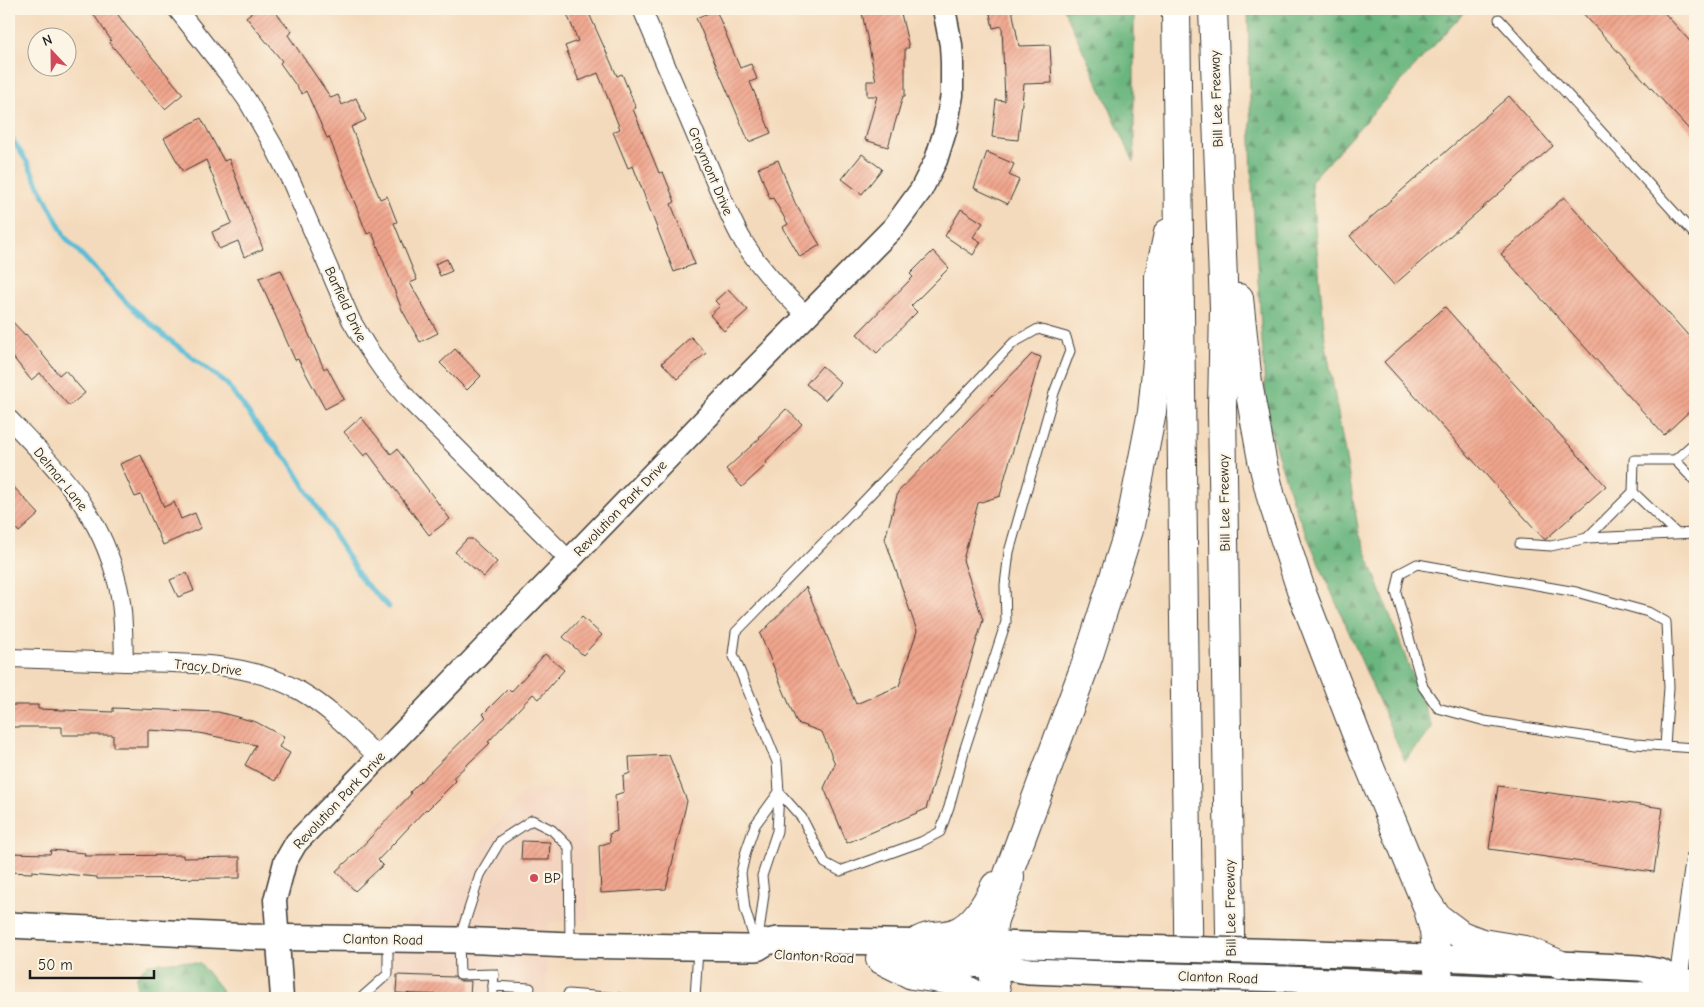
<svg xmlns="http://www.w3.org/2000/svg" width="1704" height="1007" font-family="'Comic Neue',sans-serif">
	<defs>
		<pattern id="forest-firs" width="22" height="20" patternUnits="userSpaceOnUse" patternTransform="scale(1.25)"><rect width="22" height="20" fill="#6bb67f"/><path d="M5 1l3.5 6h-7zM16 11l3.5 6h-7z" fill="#579367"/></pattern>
		<pattern id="building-hatch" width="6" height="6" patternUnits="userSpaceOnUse" patternTransform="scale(1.25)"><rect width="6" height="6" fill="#f0a58d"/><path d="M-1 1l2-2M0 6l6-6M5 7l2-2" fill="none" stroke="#cd8d79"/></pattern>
	</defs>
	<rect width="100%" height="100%" fill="#fcf5e5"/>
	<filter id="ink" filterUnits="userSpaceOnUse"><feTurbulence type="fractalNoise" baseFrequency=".02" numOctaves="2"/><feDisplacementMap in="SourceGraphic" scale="10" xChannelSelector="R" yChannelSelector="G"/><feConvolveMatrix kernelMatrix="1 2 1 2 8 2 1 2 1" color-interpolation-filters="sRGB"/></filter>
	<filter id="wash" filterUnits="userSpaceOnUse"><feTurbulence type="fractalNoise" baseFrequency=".0096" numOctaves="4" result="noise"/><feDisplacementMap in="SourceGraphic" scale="20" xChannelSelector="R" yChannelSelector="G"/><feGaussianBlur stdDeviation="1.12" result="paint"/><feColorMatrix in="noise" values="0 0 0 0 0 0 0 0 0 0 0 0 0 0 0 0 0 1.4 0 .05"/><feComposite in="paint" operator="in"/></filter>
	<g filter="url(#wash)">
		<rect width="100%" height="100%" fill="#f4dabc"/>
		<polygon fill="#f3d4bf" points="585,787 588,920 549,922 546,998 373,998 374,963 527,789"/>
		<g fill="url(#forest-firs)" stroke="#44694e">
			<polygon points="1064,9 1134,9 1134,162"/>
			<polygon points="1248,9 1467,9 1311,181 1325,339 1359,533 1432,728 1405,761 1294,506 1267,420 1252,187"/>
			<polygon points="183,961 201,964 220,988 224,998 136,998 137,976 148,964"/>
		</g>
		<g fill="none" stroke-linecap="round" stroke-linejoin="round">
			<polyline stroke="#57bcd5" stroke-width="5" points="9,134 27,162 65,237 130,306 162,334 227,384 263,433 289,461 362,580 389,607"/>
		</g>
		<g id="blocks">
			<g fill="url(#building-hatch)">
				<polygon points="90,9 114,9 126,26 183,94 165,109 109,42 111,40"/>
				<polygon points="256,9 273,9 292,32 288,35 331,98 338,95 342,105 356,98 366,120 351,127 380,199 387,196 397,222 394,223 417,280 410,283 438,333 420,342 402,310 372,232 367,234 329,137 327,138 306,91 302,94 280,63 282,61 246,17"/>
				<polygon points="565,9 587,9 617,76 622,74 636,108 633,109 659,173 663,172 675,202 671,204 695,264 674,272 633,166 628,168 613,132 620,129 598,73 579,81 565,46 578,41"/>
				<polygon points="880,9 900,9 909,48 905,48 905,96 903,96 888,147 865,140 877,96 867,96 867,81 876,81 862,13"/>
				<polygon points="989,9 1012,9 1019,46 1050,45 1052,83 1024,84 1018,140 992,137 996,100 1005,101 1002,26 993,28"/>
				<polygon points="1579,9 1661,9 1695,47 1695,136"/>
				<polygon points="716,10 740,68 751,64 757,79 750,82 771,133 749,142 696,18"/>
				<polygon points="1509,96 1553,146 1394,285 1350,236"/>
				<polygon points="201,118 224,161 229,159 263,249 244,257 238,241 219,249 212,232 232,223 206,160 183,172 164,138"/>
				<polygon points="987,152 1014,164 1009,175 1019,180 1008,204 974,188"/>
				<polygon points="862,154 882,169 862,194 842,179"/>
				<polygon points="778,160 795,203 820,245 800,257 783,227 788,224 773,198 770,199 758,168"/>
				<polygon points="1564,197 1695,343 1695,406 1664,435 1501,254"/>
				<polygon points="961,209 983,223 973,237 981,242 973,255 945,236"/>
				<polygon points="933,251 949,268 911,306 917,312 877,353 857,334 913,277 910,274"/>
				<polygon points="447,259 452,271 440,276 435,264"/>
				<polygon points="281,270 324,369 327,367 344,399 325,409 298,359 295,360 259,278"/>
				<polygon points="728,289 748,310 724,331 710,315 720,306 715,301"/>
				<polygon points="1445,307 1606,486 1546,539 1544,539 1384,362"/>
				<polygon points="9,318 25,335 26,334 59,375 65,370 85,393 69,406 40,373 31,380 9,352"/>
				<polygon points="691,337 706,353 677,379 662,363"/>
				<polygon points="455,349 481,376 467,390 440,363"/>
				<polygon points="1032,354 1041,357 1006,473 1000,496 978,503 963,560 983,620 926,809 847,843 824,788 835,764 822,732 797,723 760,634 806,587 856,704 899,686 917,631 885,539 898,492"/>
				<polygon points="822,366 841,383 825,400 806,384"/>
				<polygon points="786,409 802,424 766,462 767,464 742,487 726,469 760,438 759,437"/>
				<polygon points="361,417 391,454 397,449 450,519 429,535 368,453 364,456 344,432"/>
				<polygon points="141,455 164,507 174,502 181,519 195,513 201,528 163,545 141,495 135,497 120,464"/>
				<polygon points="9,482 39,514 19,532 9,520"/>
				<polygon points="467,539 472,539 497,562 484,577 455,552"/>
				<polygon points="187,573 194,591 178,597 170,580"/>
				<polygon points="582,617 602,635 583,655 563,637"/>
				<polygon points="545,654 564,670 539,699 533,694 488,742 490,743 453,778 456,781 427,810 426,809 378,860 383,865 355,891 336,871 355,854 411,794 410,792 486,717 483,714 508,689 511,692"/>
				<polygon points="9,705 38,705 38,709 113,712 113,708 218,712 256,722 284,737 279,747 290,753 275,781 245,765 256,745 199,733 148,730 148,747 113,747 113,735 62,735 62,727 9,727"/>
				<polygon points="669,755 687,801 666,889 601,893 599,846 610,842 609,834 617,831 615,795 624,792 623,776 630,773 629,757"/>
				<polygon points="1498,786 1663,808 1654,872 1489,849"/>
				<polygon points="522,841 550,842 549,860 521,860"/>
				<polygon points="51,850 85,853 84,856 183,855 183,858 240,857 240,878 97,879 97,877 32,871 32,873 9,872 9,853 50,854"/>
				<polygon points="397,975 454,977 460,981 471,981 470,996 396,993"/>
			</g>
		</g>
	</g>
	<g filter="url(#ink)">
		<use href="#blocks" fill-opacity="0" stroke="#3c3834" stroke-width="1"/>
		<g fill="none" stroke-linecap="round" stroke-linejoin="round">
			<g stroke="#3c3834" stroke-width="11">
				<g id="service">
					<polyline points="1499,19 1695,235"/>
					<polyline points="1695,442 1675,460 1695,481"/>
					<polyline points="1675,460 1634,460 1633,492 1676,533"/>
					<polyline points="1587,538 1633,492"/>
					<polyline points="1520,544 1551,546 1587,538 1695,533"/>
					<polyline points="1665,746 1669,687 1666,622 1648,612 1576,592 1417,564 1400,573 1396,592 1423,687 1438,708 1485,721 1635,744 1695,748"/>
					<polyline points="779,792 802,818 825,863 840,871 921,842 940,832 949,807 965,748 1006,622 1005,585 1009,552 1054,393 1070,351 1066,337 1038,329 1013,343 865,500 736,632 733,654 777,762 779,792 777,831 762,876 764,894 757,948 745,909 741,873 746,851 755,825 779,792"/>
					<polyline points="493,986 494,974 460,975 459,940 480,875 501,840 532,820 552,830 569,847 570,944"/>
					<polyline points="361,998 388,974 388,940"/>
					<polyline points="493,998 493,986 530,988"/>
					<polyline points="568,998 568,994 619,998"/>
					<polyline points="695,998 698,949"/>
				</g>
			</g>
			<g stroke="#3c3834" stroke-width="20">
				<g id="minor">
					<polyline points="177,9 232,79 247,100 273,145 292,183 351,320 367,347 383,370 408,399 569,560"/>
					<path d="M642,9L727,209C732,220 737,231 743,241C760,269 783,293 807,316"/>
					<path d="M9,419C58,470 100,511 117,582C124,608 123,635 124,662"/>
					<path d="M9,658C48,659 87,661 126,662C185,663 247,661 300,691C330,708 354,734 378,757"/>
					<polyline points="1678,982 1695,859"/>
				</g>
			</g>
			<g stroke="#3c3834" stroke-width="25">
				<polyline id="tertiary" points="282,998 275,900 285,862 296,843 747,376 894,227 921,190 936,160 946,128 952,95 952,62 951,45 944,9"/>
			</g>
			<g stroke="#3c3834" stroke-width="28">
				<g id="secondary">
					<polyline points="9,925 251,937 459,940 570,945 745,948 757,948 767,942 778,940 993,944 1134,948"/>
					<polyline points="1287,952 1404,956 1639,968 1661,972 1678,982"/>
					<polyline points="880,959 985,965 1030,971 1134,975"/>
					<polyline points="1287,979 1639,995 1660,991 1678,982 1695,982"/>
				</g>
			</g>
			<g stroke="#3c3834" stroke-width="30">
				<g id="motorway">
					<polyline points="1176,9 1189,998"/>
					<polyline points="1213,9 1224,308 1222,408 1231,998"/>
					<polyline points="1239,298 1248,383 1262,460 1271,497 1302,593 1357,736 1427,906 1434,931 1441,998"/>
					<polyline points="1427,902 1437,917 1461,935 1482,943 1525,950 1559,964"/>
					<path d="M916,943C925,934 942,937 954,933C974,926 986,904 995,886"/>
					<polyline points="880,959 912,975 946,980 955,983 981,998"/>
					<path d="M997,998C993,979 990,938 994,920C997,908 1011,886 1010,876L1008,874L1089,655L1129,530L1152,412L1159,341V276L1168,233"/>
					<polyline points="1481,998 1496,992 1510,989"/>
				</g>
			</g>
			<use href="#service" stroke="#fff" stroke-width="9"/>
			<use href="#minor" stroke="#fff" stroke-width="18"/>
			<use href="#tertiary" stroke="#fff" stroke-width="22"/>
			<use href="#secondary" stroke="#fff" stroke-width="25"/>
			<use href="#motorway" stroke="#fff" stroke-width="28"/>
			<g stroke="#3c3834" stroke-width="28" stroke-linecap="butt">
				<g id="secondary-bridge">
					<polyline points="1134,948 1287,952"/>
					<polyline points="1134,975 1287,979"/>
				</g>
			</g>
			<use href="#secondary-bridge" stroke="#fff" stroke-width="25"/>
		</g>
	</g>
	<circle fill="#d1495b" stroke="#fcf5e5" stroke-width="2" cx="534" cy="878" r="5"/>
	<g text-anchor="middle" stroke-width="4.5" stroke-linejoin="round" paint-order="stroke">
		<g font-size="14" fill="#1c1c1c" stroke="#fcf5e5">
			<text transform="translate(1216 99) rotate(-92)" y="5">Bill Lee Freeway</text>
			<text transform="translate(711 171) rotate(67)" y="5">Graymont Drive</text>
			<text transform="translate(346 304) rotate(65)" y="5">Barfield Drive</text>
			<text transform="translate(61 479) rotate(51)" y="5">Delmar Lane</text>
			<text transform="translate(1224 503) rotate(-91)" y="5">Bill Lee Freeway</text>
			<text transform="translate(620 508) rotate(-46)" y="5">Revolution Park Drive</text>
			<text transform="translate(208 667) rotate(6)" y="5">Tracy Drive</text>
			<text transform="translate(339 800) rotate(-47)" y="5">Revolution Park Drive</text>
			<text transform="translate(1230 908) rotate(-91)" y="5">Bill Lee Freeway</text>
			<text transform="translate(383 939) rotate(1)" y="5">Clanton Road</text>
			<text transform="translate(814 956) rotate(3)" y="5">Clanton Road</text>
			<text transform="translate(1218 977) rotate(2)" y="5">Clanton Road</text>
		</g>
		<g font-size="14" fill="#1c1c1c" stroke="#fcf5e5" text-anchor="start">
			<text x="544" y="883">BP</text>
		</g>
	</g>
	<rect width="1704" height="1007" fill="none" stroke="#fcf5e5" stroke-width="30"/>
	<g transform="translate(52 52) rotate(338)"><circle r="24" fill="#fcf5e5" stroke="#a29e95"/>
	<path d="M0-4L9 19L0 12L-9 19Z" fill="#d1495b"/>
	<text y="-8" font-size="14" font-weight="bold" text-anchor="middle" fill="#1c1c1c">N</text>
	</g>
	<path d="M30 970v8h124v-8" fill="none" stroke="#1c1c1c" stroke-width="2.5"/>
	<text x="38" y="970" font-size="15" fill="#1c1c1c" stroke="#fcf5e5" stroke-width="4" paint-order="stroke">50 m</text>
</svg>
